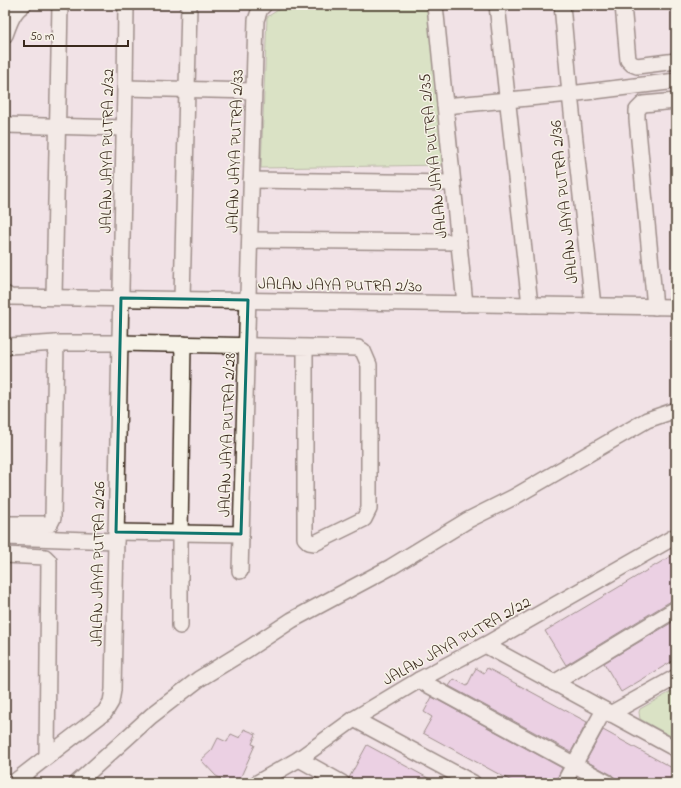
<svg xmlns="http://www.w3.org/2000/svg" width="681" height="788" font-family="'Indie Flower',sans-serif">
	<rect width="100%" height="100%" fill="#f1e2e6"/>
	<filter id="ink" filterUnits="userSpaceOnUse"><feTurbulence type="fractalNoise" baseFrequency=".025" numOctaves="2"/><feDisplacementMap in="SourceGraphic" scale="8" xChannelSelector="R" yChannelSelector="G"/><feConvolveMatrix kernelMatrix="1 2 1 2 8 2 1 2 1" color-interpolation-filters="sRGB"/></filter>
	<g filter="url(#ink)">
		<g fill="#bee39e" stroke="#7c865e">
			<polygon points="286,5 428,5 443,165 261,168 267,17"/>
			<polygon points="676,689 676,739 640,719 639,712 640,709"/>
		</g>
		<g fill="#e4bae0" stroke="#3b2a1e">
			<polygon points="676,553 676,600 671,601 566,665 545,631"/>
			<polygon points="676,620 676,659 621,692 604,663"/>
			<polygon points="476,668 484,673 487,668 587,722 571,752 449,686 454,679 467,686"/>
			<polygon points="432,697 562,768 555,783 515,783 423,733 432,717 424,712"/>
			<polygon points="244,729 256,734 252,744 255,745 238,783 231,783 216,776 201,760 212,750 218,738 227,742 231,734 240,738"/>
			<polygon points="603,730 676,770 676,783 617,783 616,779 612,775 586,761"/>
			<polygon points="367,745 404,765 437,783 351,783 349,778"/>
		</g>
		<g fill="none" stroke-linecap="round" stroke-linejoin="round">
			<g stroke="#3b2a1e" stroke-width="18">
				<g id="minor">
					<polyline points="435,5 465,304"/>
					<polyline points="497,5 530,305"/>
					<polyline points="562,5 570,94 593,306"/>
					<polyline points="623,5 628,60 632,64 637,66 676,61"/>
					<path d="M5,35C9,24 13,11 23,5"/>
					<polyline points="125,88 254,91"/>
					<polyline points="445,106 570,94 676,81"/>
					<polyline points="5,125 124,128"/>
					<polyline points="251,180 453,183"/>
					<polyline points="250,240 459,242"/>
					<polyline points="5,294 10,297 676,307"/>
					<polyline points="54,297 60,5"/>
					<polyline points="182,299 189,5"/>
					<polyline points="655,307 637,119 637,110 643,104 676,101"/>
					<polyline points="5,348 9,346 56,343 120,343 358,348 363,351 369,365 369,509 364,519 315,543 309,542 305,538 305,347"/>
					<polyline points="5,524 50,524 53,518 56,343"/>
					<polyline points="116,532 241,534"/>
					<polyline points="5,537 116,541"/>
					<polyline points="5,555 45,557 49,561 47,756"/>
					<polyline points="240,571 256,20 260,9 264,5"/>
					<polyline points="180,626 180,533 183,344"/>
					<polyline points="485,645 676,749"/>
					<polyline points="419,680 608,783"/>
					<polyline points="554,683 676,609"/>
					<polyline points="610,714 676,677"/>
					<polyline points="354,719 473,783"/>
					<polyline points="299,759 342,783"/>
					<polyline points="13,783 105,712 111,702 113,690 125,88 126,5"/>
					<polyline points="77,783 151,716 199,679 248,649 292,620 391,567 468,520 514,497 647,420 676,410"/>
					<polyline points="257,783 299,759 354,719 419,680 485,645 676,536"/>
					<polyline points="564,783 604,710"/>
				</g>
			</g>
			<use href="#minor" stroke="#f7f3e8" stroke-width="15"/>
		</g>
	</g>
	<path d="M0 0H681V788H0ZM121,298L248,300L241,534L116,532Z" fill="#f1e2e6" fill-opacity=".55" fill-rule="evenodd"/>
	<path fill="none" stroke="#0f766e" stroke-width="3" stroke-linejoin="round" d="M121,298L248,300L241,534L116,532Z"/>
	<g text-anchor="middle" stroke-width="3" stroke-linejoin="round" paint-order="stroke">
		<g font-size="16" fill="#3b2a1e" stroke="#f7f3e8">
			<text transform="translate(106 151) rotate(-89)" y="6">JALAN JAYA PUTRA 2/32</text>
			<text transform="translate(234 151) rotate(-88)" y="6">JALAN JAYA PUTRA 2/33</text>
			<text transform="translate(432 156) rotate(-96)" y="6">JALAN JAYA PUTRA 2/35</text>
			<text transform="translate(563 202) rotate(-96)" y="6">JALAN JAYA PUTRA 2/36</text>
			<text transform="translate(340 284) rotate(1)" y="6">JALAN JAYA PUTRA 2/30</text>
			<text transform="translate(226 435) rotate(-88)" y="6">JALAN JAYA PUTRA 2/28</text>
			<text transform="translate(97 564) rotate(-89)" y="6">JALAN JAYA PUTRA 2/26</text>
			<text transform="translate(456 640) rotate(-29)" y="6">JALAN JAYA PUTRA 2/22</text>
		</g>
	</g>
	<rect width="681" height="788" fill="none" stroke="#f7f3e8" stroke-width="20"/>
	<rect x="10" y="10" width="661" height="768" fill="none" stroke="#3b2a1e" stroke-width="1.5" filter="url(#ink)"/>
	<path d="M24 40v6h104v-6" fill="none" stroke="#3b2a1e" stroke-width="2"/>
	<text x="30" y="40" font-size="12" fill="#3b2a1e" stroke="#f7f3e8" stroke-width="3" paint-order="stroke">50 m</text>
</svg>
